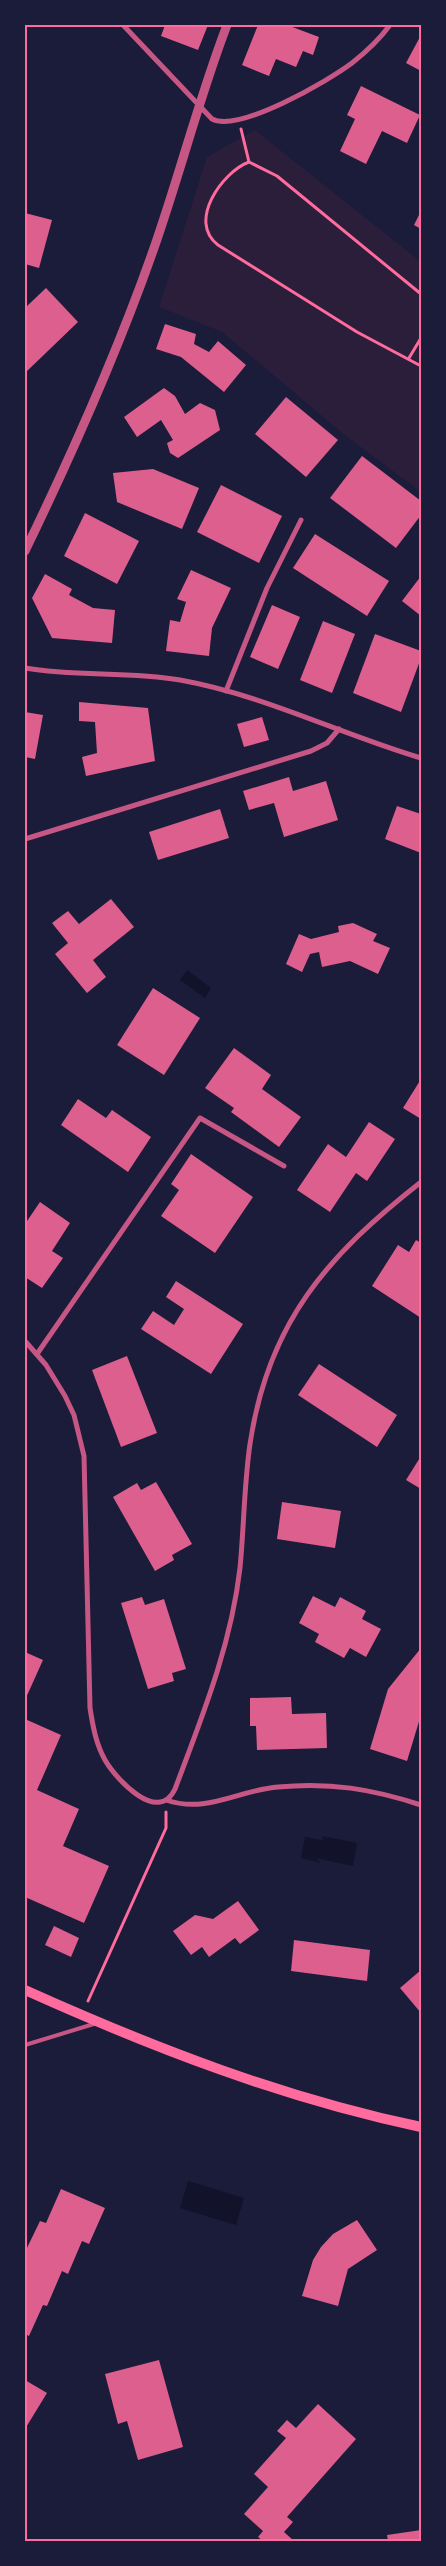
<svg xmlns="http://www.w3.org/2000/svg" width="446" height="2566" font-family="'Crimson Pro',serif">
	<rect width="100%" height="100%" fill="#1b1b3a"/>
	<polygon fill="#2a1e3b" points="255,130 421,262 421,492 346,436 222,332 159,307 207,157"/>
	<g fill="#12122b">
		<polygon points="187,970 211,988 205,998 180,980"/>
		<polygon points="323,1836 357,1843 353,1866 316,1858 321,1863 301,1858 305,1837 326,1841 322,1839"/>
		<polygon points="188,2181 244,2198 236,2225 180,2208"/>
	</g>
	<g fill="#dd5f8e">
		<polygon points="165,25 208,25 198,50 161,36"/>
		<polygon points="258,25 287,25 319,37 313,55 303,51 296,67 276,59 269,76 242,65"/>
		<polygon points="421,35 421,71 406,63"/>
		<polygon points="361,86 420,115 407,143 382,131 366,164 340,151 355,119 347,115"/>
		<polygon points="421,211 421,229 414,225"/>
		<polygon points="25,213 52,220 39,268 25,264"/>
		<polygon points="46,288 78,322 25,373 25,308"/>
		<polygon points="165,324 196,334 194,344 209,352 218,341 246,365 224,392 181,357 156,349"/>
		<polygon points="164,388 175,396 185,414 200,403 215,410 220,430 178,458 170,453 167,443 173,440 161,420 137,437 124,417"/>
		<polygon points="286,397 338,440 306,477 255,434"/>
		<polygon points="362,456 421,501 421,515 396,548 330,498"/>
		<polygon points="153,469 199,488 182,529 117,502 113,473"/>
		<polygon points="221,485 282,516 259,563 197,532"/>
		<polygon points="85,513 139,541 117,584 64,556"/>
		<polygon points="315,534 389,581 367,616 293,568"/>
		<polygon points="191,570 231,588 212,628 209,656 166,651 170,620 180,622 186,602 177,599"/>
		<polygon points="45,574 72,589 69,595 93,608 115,610 112,643 52,638 32,598"/>
		<polygon points="421,576 421,616 402,601"/>
		<polygon points="272,605 300,617 278,669 250,657"/>
		<polygon points="323,621 355,634 332,693 300,680"/>
		<polygon points="375,634 421,651 421,658 401,712 353,693"/>
		<polygon points="79,702 148,708 155,761 86,776 82,757 97,753 95,722 79,721"/>
		<polygon points="25,712 43,715 35,759 25,757"/>
		<polygon points="262,717 269,740 244,747 237,724"/>
		<polygon points="289,777 293,791 326,781 338,820 284,837 274,803 249,810 243,791"/>
		<polygon points="397,806 421,814 421,853 385,839"/>
		<polygon points="220,809 229,838 158,860 149,832"/>
		<polygon points="111,899 134,927 93,960 106,977 87,993 55,954 68,943 52,923 68,911 79,924"/>
		<polygon points="353,923 377,934 373,941 390,948 378,974 350,961 322,967 319,952 310,954 302,972 286,964 299,934 311,939 339,932 338,926"/>
		<polygon points="153,988 200,1018 164,1075 117,1045"/>
		<polygon points="234,1048 271,1075 262,1089 301,1117 279,1147 231,1112 234,1108 205,1088"/>
		<polygon points="421,1079 421,1119 403,1108"/>
		<polygon points="78,1099 106,1118 112,1110 151,1137 128,1172 61,1125"/>
		<polygon points="369,1122 395,1139 367,1181 356,1173 330,1212 297,1190 328,1144 346,1157"/>
		<polygon points="191,1154 253,1197 215,1253 161,1216 179,1190 171,1184"/>
		<polygon points="40,1202 70,1223 52,1251 63,1258 42,1288 25,1277 25,1224"/>
		<polygon points="416,1240 421,1243 421,1318 372,1286 398,1245 409,1252"/>
		<polygon points="176,1281 243,1324 211,1374 141,1329 153,1311 174,1325 184,1309 166,1297"/>
		<polygon points="127,1356 157,1433 121,1447 92,1370"/>
		<polygon points="319,1364 397,1415 377,1447 298,1395"/>
		<polygon points="421,1456 421,1489 406,1480"/>
		<polygon points="156,1482 192,1544 172,1555 174,1560 155,1571 113,1497 137,1483 141,1490"/>
		<polygon points="282,1502 341,1511 335,1548 277,1539"/>
		<polygon points="313,1596 335,1607 340,1597 366,1611 362,1619 381,1629 366,1657 350,1648 344,1658 315,1642 319,1634 299,1623"/>
		<polygon points="142,1597 145,1605 164,1599 186,1669 172,1673 174,1681 148,1689 121,1603"/>
		<polygon points="421,1648 421,1715 407,1761 370,1749 388,1689"/>
		<polygon points="25,1652 43,1660 25,1700"/>
		<polygon points="291,1697 292,1714 326,1713 327,1748 257,1750 256,1726 250,1726 250,1698"/>
		<polygon points="25,1719 61,1735 37,1790 79,1809 63,1846 109,1866 84,1923 25,1897"/>
		<polygon points="238,1901 259,1930 240,1944 235,1938 209,1957 202,1947 191,1955 173,1931 195,1915 213,1919"/>
		<polygon points="54,1926 79,1938 71,1957 45,1945"/>
		<polygon points="294,1940 370,1950 367,1981 291,1971"/>
		<polygon points="421,1970 421,2013 400,1988"/>
		<polygon points="61,2189 105,2208 89,2244 82,2241 68,2274 62,2271 47,2306 43,2305 29,2336 25,2334 25,2252 40,2221 46,2223"/>
		<polygon points="357,2220 377,2250 348,2269 338,2306 302,2296 313,2260 321,2247 333,2234"/>
		<polygon points="159,2360 183,2447 138,2460 127,2421 118,2424 105,2374"/>
		<polygon points="25,2380 47,2393 25,2429"/>
		<polygon points="318,2404 356,2439 287,2517 293,2522 284,2532 294,2541 263,2541 258,2537 263,2531 244,2514 268,2487 254,2474 286,2438 277,2431 287,2420 296,2428"/>
		<polygon points="421,2530 421,2541 388,2541 387,2535"/>
	</g>
	<g fill="none" stroke-linecap="round" stroke-linejoin="round">
		<g stroke="#ff6b9d" stroke-width="3">
			<polyline points="241,129 249,162"/>
			<path d="M421,294L277,176L249,162C222,172 187,222 218,245L357,332L421,366"/>
			<polyline points="409,358 421,338"/>
			<polyline points="88,2001 166,1828 166,1812"/>
		</g>
		<polyline stroke="#c65784" stroke-width="4" points="25,2045 97,2023"/>
		<g stroke="#c65784" stroke-width="5">
			<path d="M123,25L212,119C239,133 328,81 352,63C366,52 379,40 390,25"/>
			<path d="M25,668C76,677 128,671 180,680C264,695 340,734 421,758"/>
			<polyline points="226,691 267,588 301,520"/>
			<polyline points="25,839 311,751 327,743 339,729"/>
			<path d="M25,1341L46,1365L65,1396L74,1415L84,1456L90,1708C93,1727 96,1744 105,1760C116,1779 158,1825 175,1789C202,1717 231,1646 240,1568C244,1527 244,1485 250,1444C268,1322 328,1255 421,1182"/>
			<polyline points="37,1354 200,1118 284,1166"/>
			<path d="M166,1800C207,1814 238,1790 278,1787C330,1782 372,1789 421,1805"/>
		</g>
		<path stroke="#c65784" stroke-width="9" d="M25,551C73,452 118,351 154,248C180,174 199,98 227,25"/>
		<path stroke="#ff6b9d" stroke-width="10" d="M25,1990C154,2048 283,2098 421,2127"/>
	</g>
	<rect width="446" height="2566" fill="none" stroke="#1b1b3a" stroke-width="52"/>
	<rect x="26" y="26" width="394" height="2514" fill="none" stroke="#ff6b9d" stroke-width="2"/>
</svg>
